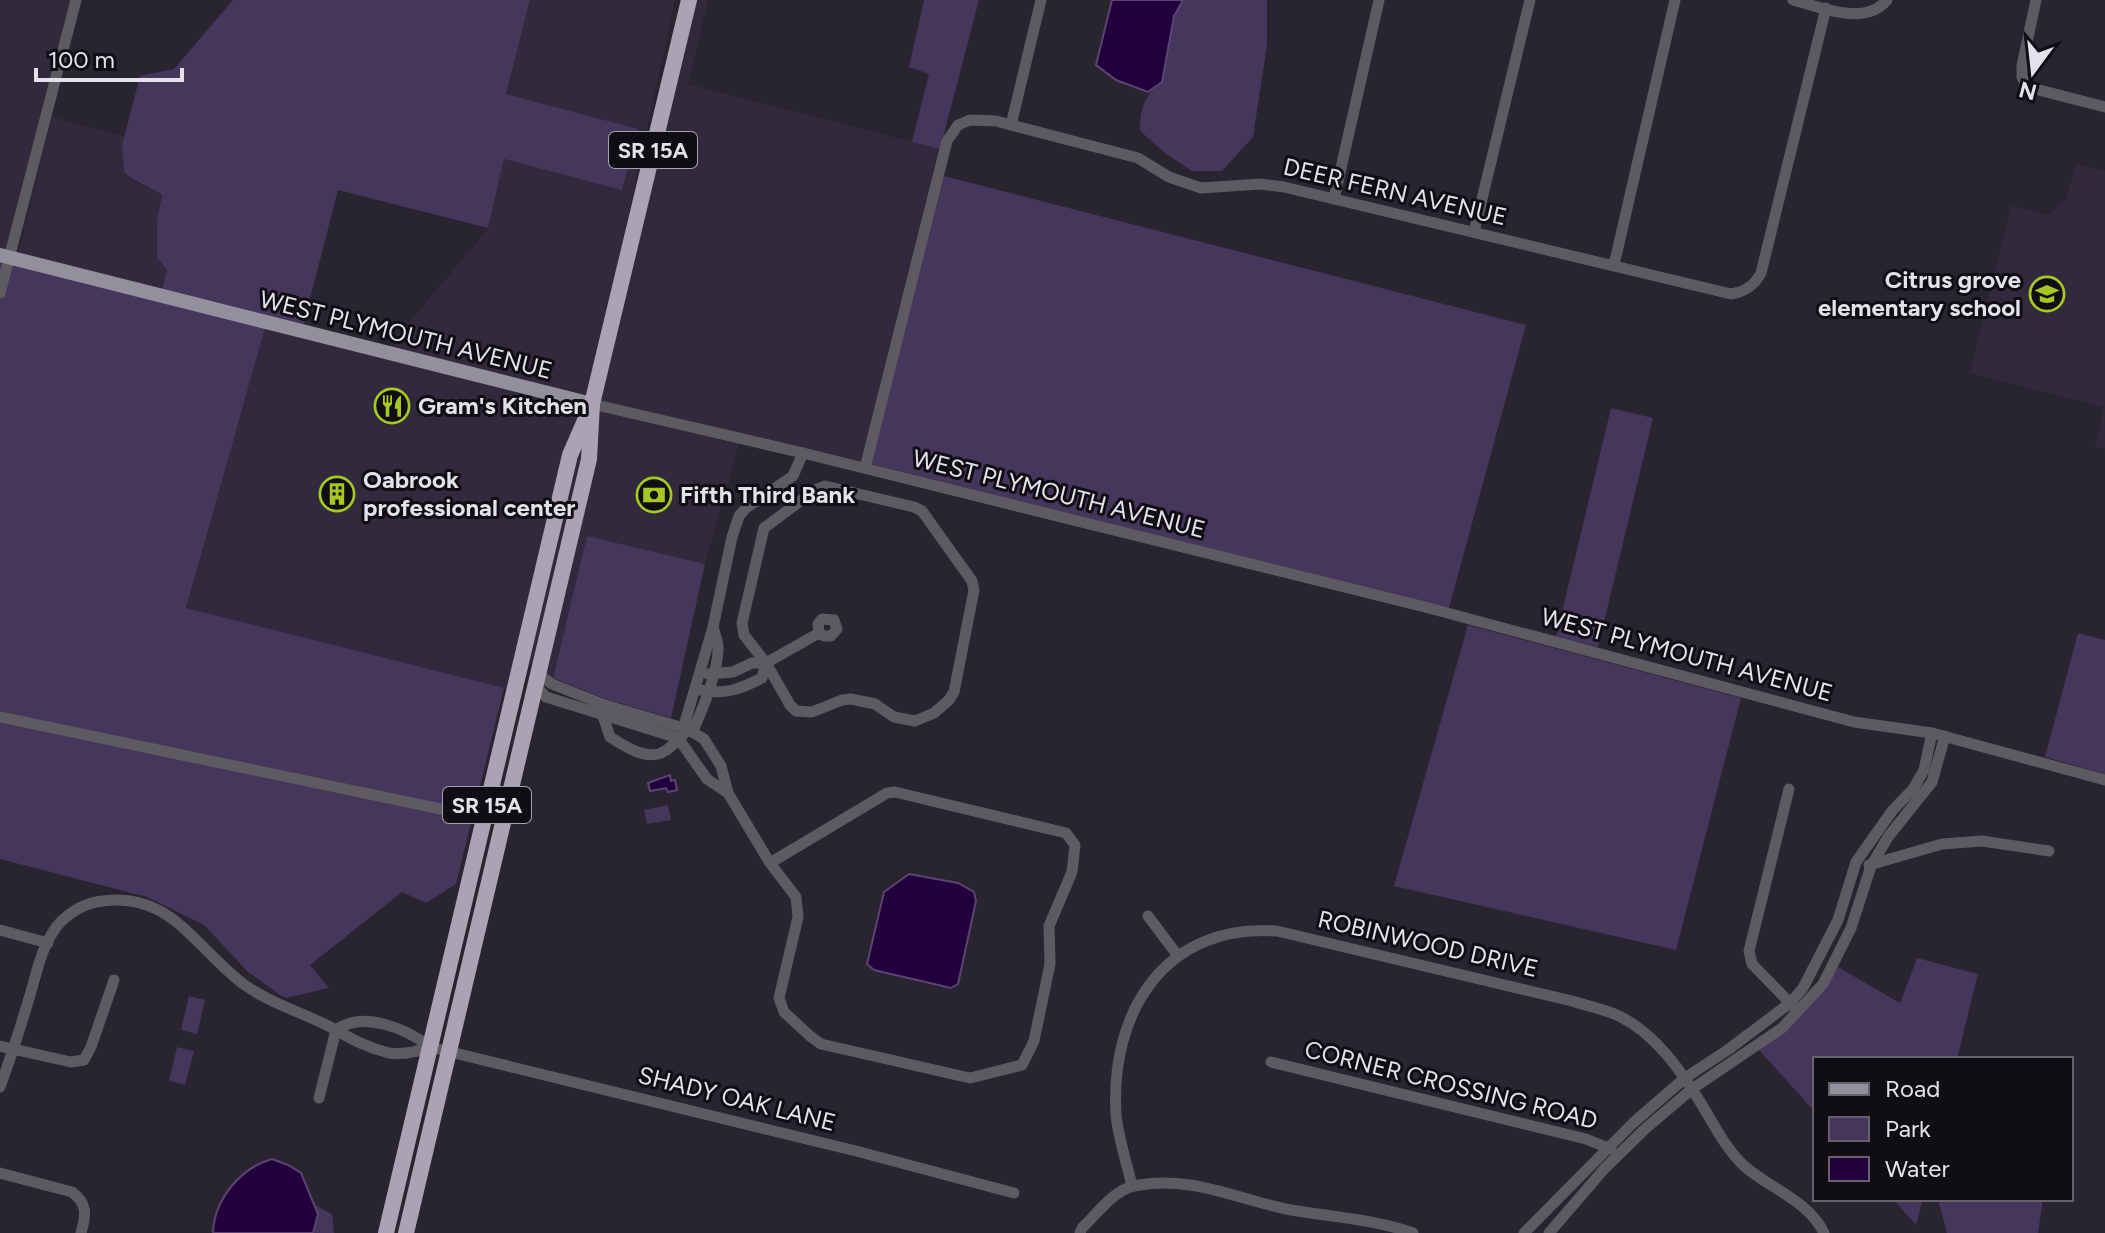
<svg xmlns="http://www.w3.org/2000/svg" width="2105" height="1233" font-family="Figtree,sans-serif">
	<rect width="100%" height="100%" fill="#282430"/>
	<g fill="#312a3c">
		<polygon points="0,0 70,0 8,251 0,249"/>
		<polygon points="530,0 675,0 589,397 388,347 488,229 504,159 622,189 637,129 506,94"/>
		<polygon points="694,0 708,0 688,84 940,149 862,462 598,400"/>
		<polygon points="52,117 125,136 123,160 137,183 162,195 157,220 157,258 167,270 162,290 18,254"/>
		<polygon points="2076,164 2105,171 2105,449 2095,446 2104,407 1970,373 2011,206 2050,215 2066,198"/>
		<polygon points="265,328 585,408 509,690 186,608"/>
		<polygon points="597,411 739,444 705,564 587,537 553,678 544,671"/>
		<polygon points="585,432 584,459 533,673 529,652 575,457"/>
	</g>
	<g fill="#45365c">
		<path d="M233,0H530L506,94L638,129L622,190L504,159L488,228L338,190L303,326L162,290L167,270L157,258V220L162,195C149,186 136,183 124,172L122,145L140,76L174,69Z"/>
		<polygon points="924,0 979,0 940,149 912,142 929,74 909,67"/>
		<path d="M1183,0H1267V45L1253,137L1222,171H1192L1165,153L1140,131C1140,109 1144,95 1162,82L1174,16Z"/>
		<polygon points="944,176 1526,325 1449,608 871,464"/>
		<polygon points="0,261 265,328 186,608 504,688 456,884 426,903 402,892 310,965 329,988 286,998 280,995 248,972 204,925 147,897 0,859"/>
		<polygon points="1611,408 1653,418 1598,647 1556,637"/>
		<polygon points="587,536 705,564 671,718 606,699 553,678"/>
		<polygon points="1468,625 1741,698 1676,950 1394,886"/>
		<polygon points="2078,633 2105,640 2105,774 2045,757"/>
		<polygon points="668,805 671,820 647,824 644,810"/>
		<polygon points="1917,958 1978,974 1957,1059 1815,1059 1815,1112 1759,1050 1822,991 1838,967 1900,1003"/>
		<polygon points="189,996 205,1000 197,1034 181,1030"/>
		<polygon points="177,1047 194,1051 185,1085 169,1081"/>
		<polygon points="1893,1199 1923,1199 1916,1225"/>
		<polygon points="1938,1199 2043,1199 2038,1233 1947,1233"/>
		<polygon points="315,1205 332,1214 334,1233 313,1233 318,1214"/>
	</g>
	<g fill="#21003d" stroke="#5c4471" stroke-width="2">
		<polygon points="1112,0 1183,0 1174,16 1162,82 1148,92 1116,80 1096,65"/>
		<polygon points="670,775 671,781 675,780 677,790 668,792 666,788 650,791 648,783"/>
		<polygon points="909,874 958,883 974,892 976,901 958,984 951,988 874,970 867,964 884,892"/>
		<path d="M272,1159L288,1165L301,1173L318,1214L313,1233H213C214,1200 240,1168 272,1159Z"/>
	</g>
	<g fill="none" stroke-linecap="round" stroke-linejoin="round">
		<g stroke="#5d5b61" stroke-width="11">
			<path d="M1793,0C1821,7 1865,27 1887,0"/>
			<polyline points="2036,0 2022,66 2022,77 2027,87 2105,107"/>
			<polyline points="1011,125 1041,0"/>
			<polyline points="1334,199 1379,0"/>
			<polyline points="1474,232 1530,0"/>
			<polyline points="1614,265 1675,0"/>
			<polyline points="0,293 76,0"/>
			<polyline points="592,404 803,453 1425,607 1854,722 1932,733 2105,780"/>
			<path d="M865,468L947,141L958,125L970,120L996,121L1138,158L1169,177L1201,188L1260,184L1284,187L1731,294C1745,292 1754,286 1761,273L1826,8"/>
			<polygon points="825,486 914,507 922,511 972,581 974,590 954,692 949,700 934,713 915,721 894,717 875,704 851,699 842,700 812,712 796,711 790,705 766,663 744,635 742,623 764,528 815,490"/>
			<polyline points="538,674 552,684 572,692 605,705 687,729 704,739 721,766 728,793 770,863"/>
			<polyline points="708,674 733,672 752,663 766,663 819,633 824,636 831,636 837,629 834,620 822,619 818,624 819,633"/>
			<polyline points="535,685 546,697 678,738 707,779 728,793"/>
			<path d="M700,690C726,695 740,689 762,678L766,663"/>
			<path d="M605,705L603,716L610,737C624,746 648,762 665,751C677,744 682,731 695,726C704,706 719,668 718,647C718,641 715,634 713,628"/>
			<polyline points="0,717 484,818"/>
			<polyline points="687,729 685,722 713,627 732,537 739,516 746,508 793,476 803,453"/>
			<polyline points="1789,789 1749,951 1752,964 1793,1006"/>
			<polygon points="895,792 1066,833 1075,845 1072,872 1049,926 1050,964 1034,1041 1022,1065 970,1078 821,1044 810,1036 784,1012 779,998 798,917 796,897 770,863 887,793"/>
			<polyline points="1869,865 1942,844 1982,841 2049,851"/>
			<polyline points="1148,916 1178,956"/>
			<polyline points="0,930 48,943"/>
			<path d="M336,1030C363,1010 407,1029 430,1047L856,1151L1014,1193"/>
			<polyline points="0,1046 71,1062 84,1060 91,1047 114,980"/>
			<polyline points="1271,1062 1586,1139 1611,1149"/>
			<path d="M0,1087C11,1057 21,1026 30,995C36,975 41,950 53,932C61,918 80,905 96,902C168,888 193,945 242,983C270,1004 303,1012 334,1029C352,1039 367,1048 389,1053C403,1055 417,1052 430,1047"/>
			<polyline points="319,1098 336,1030"/>
			<path d="M0,1173L72,1192C88,1204 86,1215 81,1233"/>
			<path d="M1132,1186C1127,1163 1118,1138 1116,1114C1110,1012 1165,923 1277,931L1572,1001C1587,1006 1604,1009 1619,1016C1656,1034 1681,1071 1702,1105C1714,1125 1724,1145 1740,1162C1766,1188 1807,1198 1824,1233"/>
			<path d="M1080,1233L1082,1228C1096,1215 1114,1190 1134,1186C1190,1174 1238,1200 1291,1210C1332,1217 1373,1219 1413,1233"/>
			<polyline points="1524,1233 1633,1123 1685,1078 1729,1049 1790,1003 1803,988 1838,920 1856,862 1892,811 1913,789 1924,770 1932,733"/>
			<polyline points="1549,1233 1605,1168 1646,1128 1692,1089 1782,1028 1823,984 1851,928 1871,866 1888,837 1932,782 1945,736"/>
		</g>
		<polyline stroke="#938f9c" stroke-width="14" points="0,255 592,404"/>
		<g stroke="#a9a3b3" stroke-width="16">
			<polyline points="386,1233 570,455 587,416"/>
			<polyline points="406,1233 589,459 592,404 689,0"/>
		</g>
	</g>
	<defs>
		<g id="school-ring" transform="scale(1.8)"><circle r="9.5" fill="#100e14" stroke="#a5c823" stroke-width="1.5"/><path d="M0-5L7-2L0 1L-7-2ZM-4 1L0 2.5L4 1V4Q0 6-4 4Z" fill="#a5c823"/></g>
		<g id="restaurant-ring" transform="scale(1.8)"><circle r="9.5" fill="#100e14" stroke="#a5c823" stroke-width="1.5"/><path d="M-5-6h1v4h1v-4h1v4h1v-4h1v5L-1.5 .5V6h-2V.5L-5-1ZM5-6V6H3V1.5H1.5Q1.5-4 5-6Z" fill="#a5c823"/></g>
		<g id="building-ring" transform="scale(1.8)"><circle r="9.5" fill="#100e14" stroke="#a5c823" stroke-width="1.5"/><path d="M-4-6H4V6H1V3H-1V6H-4ZM-2.5-4.3h1.7v1.8h-1.7ZM.8-4.3h1.7v1.8H.8ZM-2.5-1h1.7V.8h-1.7ZM.8-1h1.7V.8H.8Z" fill="#a5c823"/></g>
		<g id="bank-ring" transform="scale(1.8)"><circle r="9.5" fill="#100e14" stroke="#a5c823" stroke-width="1.5"/><path d="M-6-4H6V4H-6ZM0-2.3a2.3 2.3 0 1 0 0 4.6a2.3 2.3 0 1 0 0-4.6Z" fill="#a5c823"/></g>
	</defs>
	<g fill-rule="evenodd">
		<use href="#school-ring" x="2047" y="294"/>
		<use href="#restaurant-ring" x="392" y="406"/>
		<use href="#building-ring" x="337" y="494"/>
		<use href="#bank-ring" x="654" y="495"/>
	</g>
	<g text-anchor="middle" stroke-width="6" stroke-linejoin="round" paint-order="stroke">
		<g fill="#100e14" stroke="#a4a2aa" stroke-width="2">
			<rect x="609" y="132" width="88" height="36" rx="6"/>
			<rect x="443" y="787" width="88" height="36" rx="6"/>
		</g>
		<g font-size="22" font-weight="bold" fill="#e4e1ea">
			<text x="653" y="158">SR 15A</text>
			<text x="487" y="813">SR 15A</text>
		</g>
		<g font-size="24" fill="#e4e1ea" stroke="#100e14">
			<text transform="translate(1395 192) rotate(13)" y="8">DEER FERN AVENUE</text>
			<text transform="translate(406 335) rotate(14)" y="8">WEST PLYMOUTH AVENUE</text>
			<text transform="translate(1059 494) rotate(14)" y="8">WEST PLYMOUTH AVENUE</text>
			<text transform="translate(1687 655) rotate(15)" y="8">WEST PLYMOUTH AVENUE</text>
			<text transform="translate(1428 944) rotate(13)" y="8">ROBINWOOD DRIVE</text>
			<text transform="translate(1451 1085) rotate(14)" y="8">CORNER CROSSING ROAD</text>
			<text transform="translate(737 1099) rotate(14)" y="8">SHADY OAK LANE</text>
		</g>
		<g font-size="24" font-weight="bold" fill="#e4e1ea" stroke="#100e14" text-anchor="start">
			<text x="2021" y="288" text-anchor="end">Citrus grove<tspan x="2021" dy="28">elementary school</tspan></text>
			<text x="418" y="414">Gram's Kitchen</text>
			<text x="363" y="488">Oabrook<tspan x="363" dy="28">professional center</tspan></text>
			<text x="680" y="503">Fifth Third Bank</text>
		</g>
	</g>
	<rect x="1813" y="1057" width="260" height="144" fill="#100e14" stroke="#65626a" stroke-width="2"/>
	<rect x="1829" y="1083" width="40" height="12" fill="#938f9c" stroke="#65626a" stroke-width="2"/>
	<text x="1885" y="1097" font-size="24" fill="#e4e1ea">Road</text>
	<rect x="1829" y="1117" width="40" height="24" fill="#45365c" stroke="#65626a" stroke-width="2"/>
	<text x="1885" y="1137" font-size="24" fill="#e4e1ea">Park</text>
	<rect x="1829" y="1157" width="40" height="24" fill="#21003d" stroke="#65626a" stroke-width="2"/>
	<text x="1885" y="1177" font-size="24" fill="#e4e1ea">Water</text>
	<g transform="translate(2033 72) rotate(195)" stroke="#100e14" stroke-width="6" paint-order="stroke">
	<path d="M0-6L14 30L0 20L-14 30Z" fill="#e4e1ea"/>
	<text y="-12" font-size="22" font-weight="bold" text-anchor="middle" fill="#e4e1ea">N</text>
	</g>
	<path d="M36 68v12h146v-12" fill="none" stroke="#e4e1ea" stroke-width="4"/>
	<text x="48" y="68" font-size="24" fill="#e4e1ea" stroke="#100e14" stroke-width="6" paint-order="stroke">100 m</text>
</svg>
